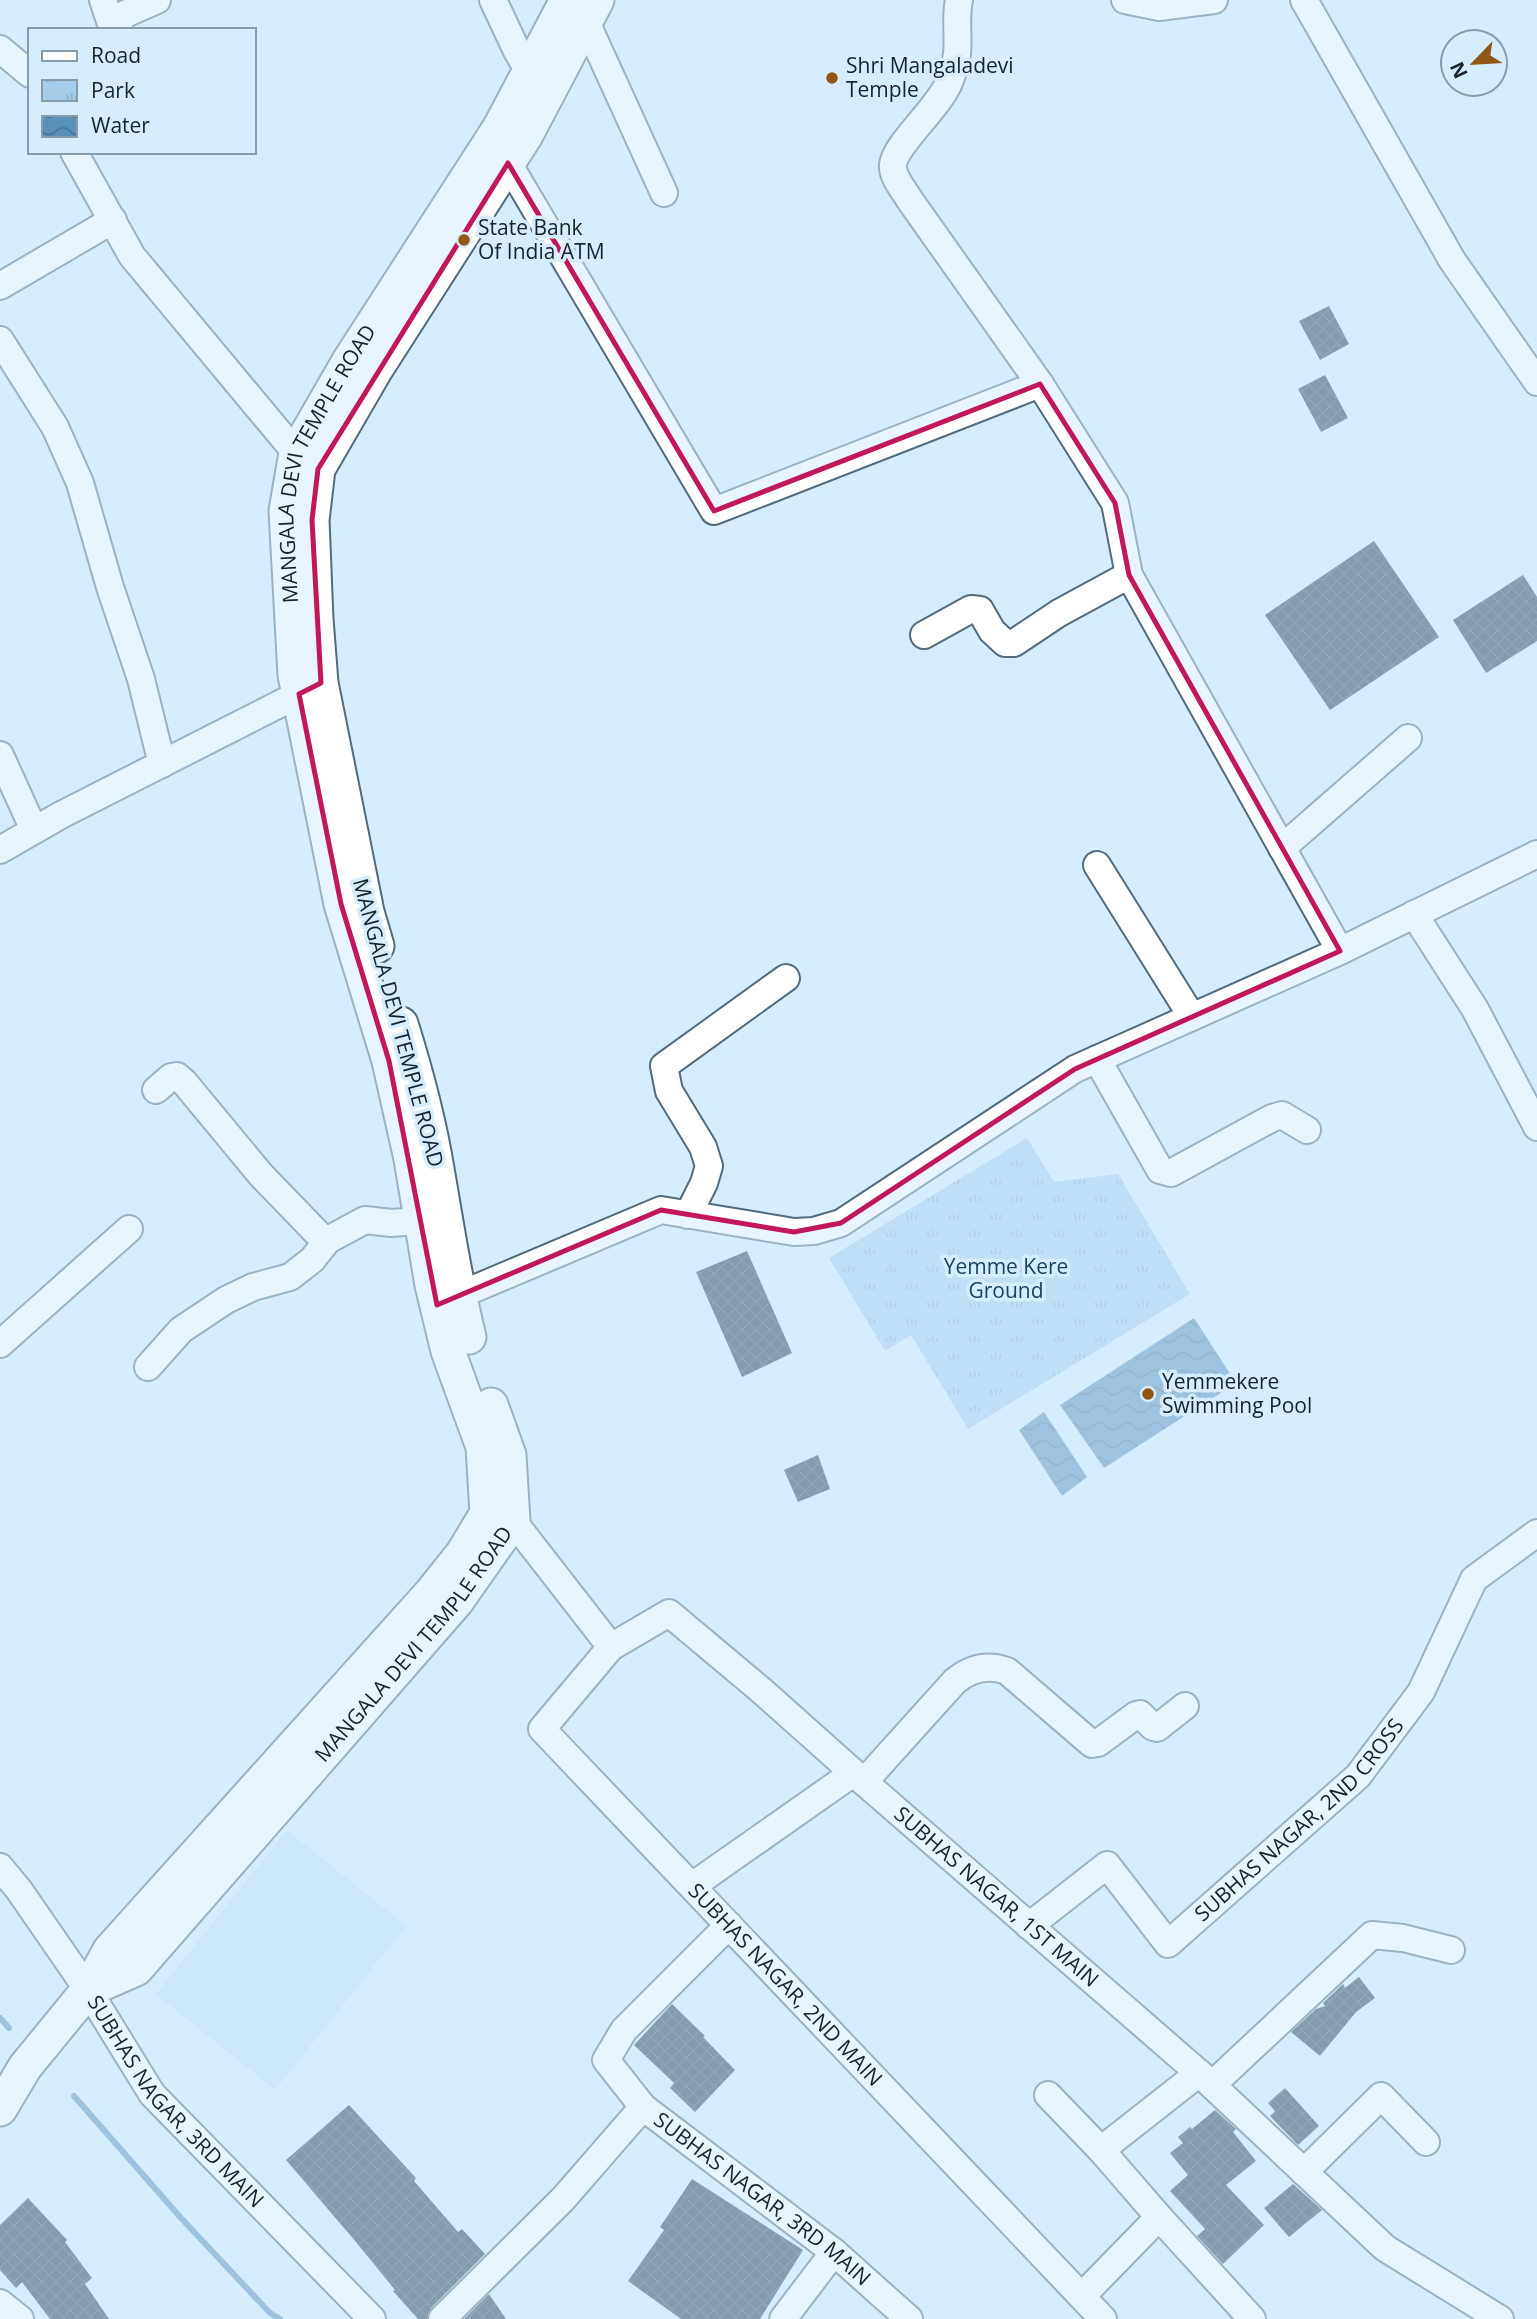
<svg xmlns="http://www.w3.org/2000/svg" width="1537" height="2319" font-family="'Open Sans',sans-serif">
	<defs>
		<pattern id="park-tufts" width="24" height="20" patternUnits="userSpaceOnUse" patternTransform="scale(1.75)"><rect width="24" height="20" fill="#a6cdea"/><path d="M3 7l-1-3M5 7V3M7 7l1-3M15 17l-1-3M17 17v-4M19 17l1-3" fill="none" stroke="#8eb0c9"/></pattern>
		<pattern id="water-waves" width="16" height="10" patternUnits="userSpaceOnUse" patternTransform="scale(1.75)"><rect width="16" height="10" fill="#5991ba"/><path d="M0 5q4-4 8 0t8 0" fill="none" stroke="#497697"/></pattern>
		<pattern id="building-cross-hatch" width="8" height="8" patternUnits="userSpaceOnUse" patternTransform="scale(1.75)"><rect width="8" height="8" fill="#233a4c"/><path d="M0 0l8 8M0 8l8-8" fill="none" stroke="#3a4e5d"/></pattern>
	</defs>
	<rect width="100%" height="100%" fill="#d6edff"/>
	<polygon fill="#c4dff5" points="287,1830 406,1926 275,2090 156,1994"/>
	<polygon fill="url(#park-tufts)" points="1027,1138 1054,1182 1118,1174 1190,1294 968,1429 911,1335 885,1351 829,1258"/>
	<g fill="url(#water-waves)">
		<polygon points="1194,1318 1236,1383 1104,1468 1060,1405"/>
		<polygon points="1044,1412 1087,1477 1062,1496 1019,1430"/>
	</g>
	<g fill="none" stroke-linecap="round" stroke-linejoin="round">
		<g stroke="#5991ba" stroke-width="6">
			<polyline points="0,2018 9,2028"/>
			<polyline points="74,2096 181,2218 270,2313 280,2319"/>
		</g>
	</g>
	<g fill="url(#building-cross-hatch)">
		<polygon points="1329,306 1349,344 1320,360 1299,321"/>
		<polygon points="1325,375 1348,418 1321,432 1298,389"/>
		<polygon points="1374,541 1439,637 1330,710 1265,615"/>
		<polygon points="1523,575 1537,597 1537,641 1486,673 1453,620"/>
		<polygon points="747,1251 792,1353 742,1377 696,1272"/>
		<polygon points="818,1455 830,1489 798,1502 784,1470"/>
		<polygon points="1359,1977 1375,1998 1356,2012 1320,2056 1291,2032 1316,2009 1325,2006 1323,2003 1343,1984 1345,1988"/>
		<polygon points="672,2004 705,2036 703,2037 735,2070 695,2112 670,2088 674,2083 634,2045"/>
		<polygon points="1285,2088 1319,2126 1298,2145 1270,2116 1275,2111 1268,2103"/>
		<polygon points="349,2105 416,2178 414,2181 458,2232 462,2229 485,2254 431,2308 427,2319 418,2319 393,2291 395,2290 356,2242 286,2160"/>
		<polygon points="1215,2110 1236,2129 1233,2132 1256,2161 1226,2185 1264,2225 1223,2264 1197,2236 1205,2229 1170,2191 1188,2175 1170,2153 1183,2143 1178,2137 1190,2127 1192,2129"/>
		<polygon points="692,2179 803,2250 760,2319 681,2319 628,2281 664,2230 660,2227"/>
		<polygon points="1293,2184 1322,2210 1289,2237 1264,2208"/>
		<polygon points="28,2198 67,2240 65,2242 92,2278 85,2284 109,2319 50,2319 22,2282 16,2288 0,2270 0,2225"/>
		<polygon points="489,2294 506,2319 464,2319"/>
	</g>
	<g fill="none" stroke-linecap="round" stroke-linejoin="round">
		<g stroke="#526b7e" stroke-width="30">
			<g id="minor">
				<polyline points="103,0 113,30"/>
				<polyline points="493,0 517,51 537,85"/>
				<path d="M959,0C955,18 959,36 957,54C956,63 953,72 950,80C941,106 894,145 893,165C892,177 904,190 909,199L1040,384L1115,503L1129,575L1340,951"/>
				<polyline points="1125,0 1159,7 1214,0"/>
				<polyline points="1304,0 1452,260 1537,382"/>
				<polyline points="586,22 664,193"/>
				<polyline points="113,30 125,14 157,0"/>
				<polyline points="0,49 30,74"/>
				<polyline points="74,152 132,256 296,453 311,464"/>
				<polyline points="508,163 714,511 1040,384"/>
				<polyline points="0,286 113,220"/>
				<polyline points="0,340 55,427 80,483 110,587 141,679 162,764"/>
				<polyline points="924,635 971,609 980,610 992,631 1005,643 1014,643 1059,613 1129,575"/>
				<polyline points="0,755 34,830"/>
				<polyline points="1282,848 1408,738"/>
				<polyline points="0,850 61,815 315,686"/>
				<polyline points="1097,865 1192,1017"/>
				<polyline points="1414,914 1475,1009 1537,1127"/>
				<polyline points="1097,1059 1160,1170 1171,1173 1272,1118 1282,1115 1307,1130"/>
				<polyline points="156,1090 171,1077 177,1076 184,1082 261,1175 319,1235 328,1240"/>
				<polyline points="688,1215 704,1183 709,1166 703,1147 669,1091 664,1066 786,978"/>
				<polyline points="443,1302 661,1210 794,1232 814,1231 841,1223 1075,1069 1340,951 1537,854"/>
				<polyline points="0,1344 129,1229"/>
				<polyline points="148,1367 181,1330 226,1300 253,1287 290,1277 312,1260 328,1240 365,1220 391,1223 420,1221"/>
				<path id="s1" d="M498,1516L513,1521L611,1647L669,1613L762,1691L864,1782L1199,2073L1385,2248L1500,2319"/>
				<path id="s2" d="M611,1647L542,1729L1103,2319"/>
				<path d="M864,1782L955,1681C971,1668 988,1664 1007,1671L1092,1744L1098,1743L1136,1715L1140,1714L1153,1727L1157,1728L1185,1706"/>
				<path id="s3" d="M0,1867L19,1890L88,1990L152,2094L372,2319"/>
				<polyline points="692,1886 853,1773"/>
				<path id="s4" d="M1029,1926L1107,1865L1168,1944L1358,1776L1421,1692L1474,1579L1537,1533"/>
				<polyline points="1212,2085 1372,1935 1403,1938 1451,1950"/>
				<polyline points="1048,2095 1101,2150"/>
				<polyline points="643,2107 606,2060 624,2030 729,1925"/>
				<polyline points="1304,2172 1381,2096 1426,2142"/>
				<polyline points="1159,2217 1252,2319"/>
				<polyline points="1083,2295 1159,2217 1101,2150 1199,2073"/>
				<polyline points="0,2303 20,2319"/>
				<path id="s5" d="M442,2319L563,2199L643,2107L834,2252L909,2319"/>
				<polyline points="783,2319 834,2252"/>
			</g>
		</g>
		<g stroke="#526b7e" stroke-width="37">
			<g id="major">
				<polyline points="377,946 367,912 321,683 316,619 312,520 318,469 376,369 526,135 597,0"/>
				<path d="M401,1024C416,1072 429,1120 437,1169C447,1226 455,1282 469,1337"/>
				<path id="s6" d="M88,1990L136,1969L457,1601L513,1521L509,1455L491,1405"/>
				<path id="s7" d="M0,2109L25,2067L88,1990L110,1950L431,1593L463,1553L487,1513L483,1447L448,1351L432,1285L411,1159L389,1061L341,904L295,675L286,511L296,453L349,361L500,127L567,0"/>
			</g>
		</g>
		<use href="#minor" stroke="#fff" stroke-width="26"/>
		<use href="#major" stroke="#fff" stroke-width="33"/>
	</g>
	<path d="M0 0H1537V2319H0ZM508,163L714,511L1040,384L1115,503L1129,575L1340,951L1075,1069L841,1223L794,1232L661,1210L437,1305L389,1061L341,904L299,694L321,683L312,520L318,469Z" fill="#d6edff" fill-opacity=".55" fill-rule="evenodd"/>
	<path fill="none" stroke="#c2185b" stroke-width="5" stroke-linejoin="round" d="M508,163L714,511L1040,384L1115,503L1129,575L1340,951L1075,1069L841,1223L794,1232L661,1210L437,1305L389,1061L341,904L299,694L321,683L312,520L318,469Z"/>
	<g fill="#915615" stroke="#d6edff" stroke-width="2.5">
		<circle cx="832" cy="78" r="7"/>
		<circle cx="464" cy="240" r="7"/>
		<circle cx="1148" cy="1394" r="7"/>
	</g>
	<g text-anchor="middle" stroke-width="7" stroke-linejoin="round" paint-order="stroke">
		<g font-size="21" fill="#18232b" stroke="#d6edff" text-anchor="start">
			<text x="846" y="73">Shri Mangaladevi<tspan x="846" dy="24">Temple</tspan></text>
			<text x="478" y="235">State Bank<tspan x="478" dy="24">Of India ATM</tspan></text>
			<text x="1162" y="1389">Yemmekere<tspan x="1162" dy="24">Swimming Pool</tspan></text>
		</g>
		<g font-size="21" fill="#18232b" stroke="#d6edff">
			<text dy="7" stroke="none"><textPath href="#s7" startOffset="1855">MANGALA DEVI TEMPLE ROAD</textPath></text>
			<text transform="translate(398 1023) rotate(75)" y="7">MANGALA DEVI TEMPLE ROAD</text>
			<text dy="7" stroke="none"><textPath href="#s6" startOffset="480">MANGALA DEVI TEMPLE ROAD</textPath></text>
			<text dy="7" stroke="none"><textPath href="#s4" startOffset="380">SUBHAS NAGAR, 2ND CROSS</textPath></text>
			<text dy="7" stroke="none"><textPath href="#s1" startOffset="676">SUBHAS NAGAR, 1ST MAIN</textPath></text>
			<text dy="7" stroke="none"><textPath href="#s2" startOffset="460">SUBHAS NAGAR, 2ND MAIN</textPath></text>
			<text dy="7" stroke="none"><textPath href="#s3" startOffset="294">SUBHAS NAGAR, 3RD MAIN</textPath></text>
			<text dy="7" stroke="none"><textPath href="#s5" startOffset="443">SUBHAS NAGAR, 3RD MAIN</textPath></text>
		</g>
		<g font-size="21" fill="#194462" stroke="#d6edff">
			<text x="1006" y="1274">Yemme Kere<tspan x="1006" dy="24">Ground</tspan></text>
		</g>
	</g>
	<rect x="28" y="28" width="228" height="126" fill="#d6edff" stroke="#8a9caa" stroke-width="2"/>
	<rect x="42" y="51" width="35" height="10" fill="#ffffff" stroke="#8a9caa" stroke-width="2"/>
	<text x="91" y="63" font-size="21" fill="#18232b">Road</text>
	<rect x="42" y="80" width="35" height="21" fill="url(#park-tufts)" stroke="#8a9caa" stroke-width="2"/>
	<text x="91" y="98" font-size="21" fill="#18232b">Park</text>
	<rect x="42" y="116" width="35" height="21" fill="url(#water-waves)" stroke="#8a9caa" stroke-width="2"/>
	<text x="91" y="133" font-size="21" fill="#18232b">Water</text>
	<g transform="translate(1474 63) rotate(245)"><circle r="33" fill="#d6edff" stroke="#8a9caa" stroke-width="2"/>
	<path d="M0-5L12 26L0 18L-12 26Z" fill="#915615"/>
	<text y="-10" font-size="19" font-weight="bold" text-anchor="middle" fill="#18232b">N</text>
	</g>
</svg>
